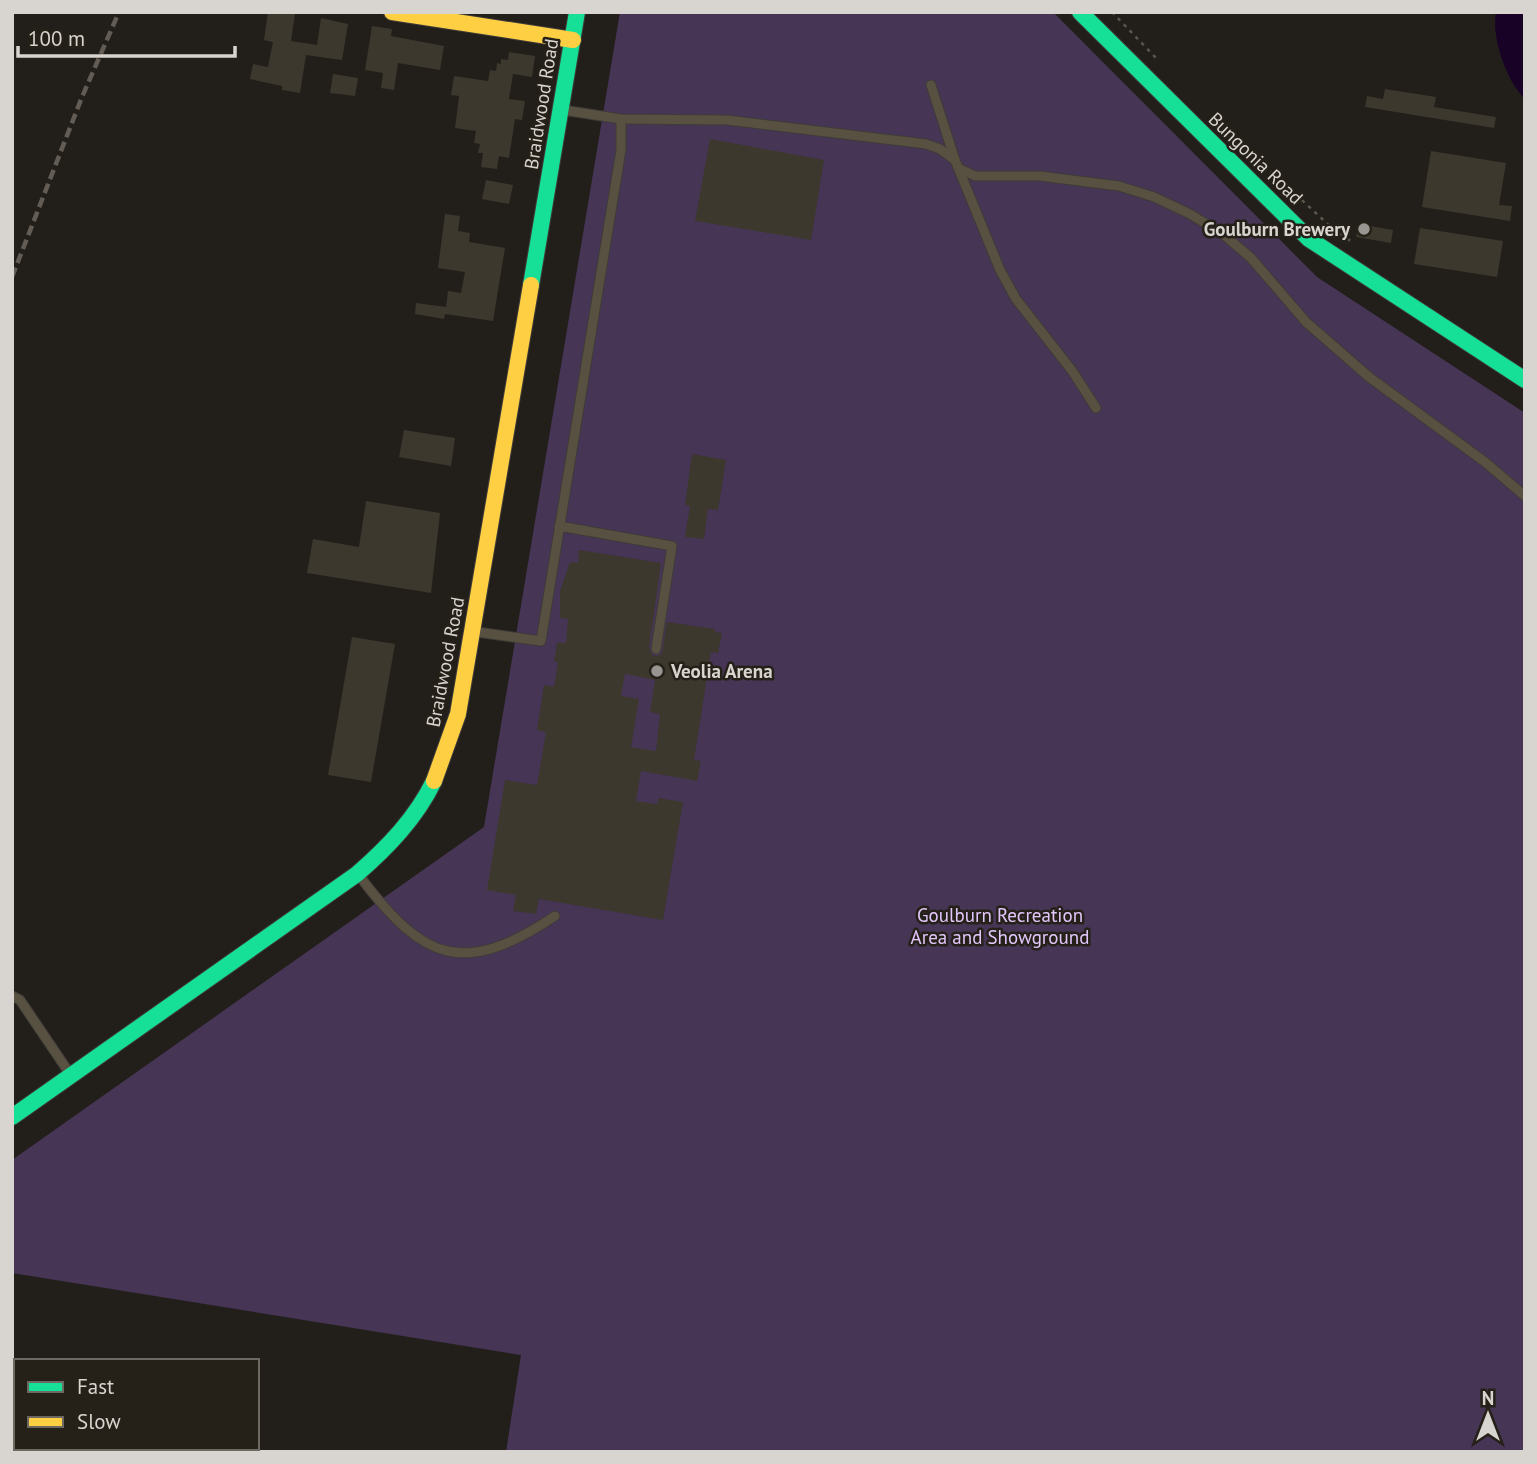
<svg xmlns="http://www.w3.org/2000/svg" width="1537" height="1464" font-family="'PT Sans',sans-serif">
	<rect width="100%" height="100%" fill="#221f1b"/>
	<polygon fill="#463555" points="620,12 1053,12 1317,277 1525,413 1525,1452 506,1452 521,1355 12,1273 12,1160 484,827"/>
	<path fill="#180327" d="M1496,12H1525V101C1521,94 1516,89 1512,82C1502,63 1492,35 1496,12Z"/>
	<g fill="#3c382e" fill-rule="evenodd">
		<polygon points="268,12 295,14 291,41 317,45 321,18 348,24 342,60 306,55 300,93 282,90 282,86 250,79 253,64 268,67 273,42 264,40"/>
		<polygon points="372,26 392,29 391,36 444,46 440,70 398,63 394,90 381,88 383,73 365,70"/>
		<polygon points="509,52 535,56 532,77 513,74 509,99 525,101 522,120 515,119 509,158 499,156 497,169 481,167 483,153 478,153 480,144 474,143 476,131 455,128 459,96 451,95 454,76 488,81 490,70 496,71 497,63 501,64 501,59 508,60"/>
		<polygon points="333,74 358,78 355,96 330,93"/>
		<polygon points="1385,89 1436,97 1434,107 1496,117 1494,128 1365,107 1367,96 1383,99"/>
		<polygon points="710,139 824,160 811,240 695,221"/>
		<polygon points="1431,151 1506,163 1499,205 1512,206 1510,221 1422,207"/>
		<polygon points="486,180 513,185 509,204 482,199"/>
		<polygon points="445,214 460,216 458,231 470,233 469,242 505,248 493,321 445,314 444,319 415,314 416,303 446,307 448,291 461,293 465,272 438,268"/>
		<polygon points="1359,224 1393,230 1391,243 1356,237"/>
		<polygon points="1420,228 1503,241 1497,277 1414,264"/>
		<polygon points="404,430 455,438 451,466 399,457"/>
		<polygon points="692,454 726,460 718,510 708,509 704,539 685,537 690,506 685,505"/>
		<polygon points="366,501 440,513 431,593 307,573 313,539 359,547"/>
		<path d="M579,550L661,563L649,648L652,655L658,656L662,653L667,622L715,629V632L722,633L718,653L711,652L694,760L701,761L697,781L641,771L636,801L657,804L659,798L683,802L663,920L539,899L536,914L513,911L516,895L487,890L505,780L537,785L546,732L537,730L544,685L554,687L558,662H554L557,643H566L568,619L560,618V591L570,562L578,563ZM625,674L655,680L650,712L660,714L656,751L631,747L639,699L621,696Z"/>
		<polygon points="352,637 395,644 371,782 328,775"/>
	</g>
	<g fill="none" stroke-linecap="round" stroke-linejoin="round">
		<g stroke="#3e3c39" stroke-width="11">
			<g id="lane">
				<polyline points="931,85 955,160 1000,270 1016,299 1073,372 1096,408"/>
				<polyline points="563,110 621,119 727,120 926,144 940,149 955,160"/>
				<polyline points="960,169 975,176 1040,176 1119,186 1154,197 1190,214 1223,234 1251,258 1306,322 1369,377 1485,462 1525,496"/>
				<polyline points="559,526 672,546 656,649"/>
				<polyline points="477,632 541,641 621,150 621,119"/>
				<path d="M361,878C424,961 464,977 555,916"/>
				<polyline points="12,996 20,1000 68,1071"/>
			</g>
		</g>
		<g stroke="#3e3c39" stroke-width="18">
			<g id="fast">
				<polyline points="1080,12 1309,239 1525,380"/>
				<polyline points="531,285 577,12"/>
				<path d="M12,1117L357,874C388,847 416,818 434,781"/>
			</g>
		</g>
		<g stroke="#3e3c39" stroke-width="18">
			<g id="slow">
				<polyline points="392,12 573,40"/>
				<polyline points="434,781 458,714 531,285"/>
			</g>
		</g>
		<g stroke="#5b554b" stroke-width="2.5" stroke-dasharray="3.5 5" stroke-linecap="butt">
			<polyline points="1112,12 1156,58"/>
			<polyline points="1252,154 1332,228 1352,242"/>
		</g>
		<use href="#lane" stroke="#585041" stroke-width="9"/>
		<use href="#fast" stroke="#16e098" stroke-width="16"/>
		<use href="#slow" stroke="#ffcf43" stroke-width="16"/>
		<polyline stroke="#625c54" stroke-width="4.5" stroke-dasharray="10 5" stroke-linecap="butt" points="12,277 82,97 119,12"/>
	</g>
	<g fill="#989591" stroke="#252018" stroke-width="2.5">
		<circle cx="1364" cy="229" r="7"/>
		<circle cx="657" cy="671" r="7"/>
	</g>
	<g text-anchor="middle" stroke-width="5" stroke-linejoin="round" paint-order="stroke">
		<g font-size="19" fill="#d8d5d0" stroke="#252018">
			<text transform="translate(541 104) rotate(-81)" y="7">Braidwood Road</text>
			<text transform="translate(1256 158) rotate(44)" y="7">Bungonia Road</text>
			<text transform="translate(445 662) rotate(-79)" y="7">Braidwood Road</text>
		</g>
		<g font-size="19" font-weight="bold" fill="#d8d5d0" stroke="#252018" text-anchor="end">
			<text x="1350" y="236">Goulburn Brewery</text>
			<text x="671" y="678" text-anchor="start">Veolia Arena</text>
		</g>
		<g font-size="19" fill="#e1c6fc" stroke="#252018">
			<text x="1000" y="922">Goulburn Recreation<tspan x="1000" dy="22">Area and Showground</tspan></text>
		</g>
	</g>
	<rect width="1537" height="1464" fill="none" stroke="#d8d5d0" stroke-width="28"/>
	<rect x="14" y="1359" width="245" height="91" fill="#252018" stroke="#6d6862" stroke-width="2"/>
	<rect x="28" y="1382" width="35" height="10" fill="#16e098" stroke="#6d6862" stroke-width="2"/>
	<text x="77" y="1394" font-size="21" fill="#d8d5d0">Fast</text>
	<rect x="28" y="1417" width="35" height="10" fill="#ffcf43" stroke="#6d6862" stroke-width="2"/>
	<text x="77" y="1429" font-size="21" fill="#d8d5d0">Slow</text>
	<g transform="translate(1488 1415)" stroke="#252018" stroke-width="5" paint-order="stroke">
	<path d="M0-5L12 26L0 18L-12 26Z" fill="#d8d5d0"/>
	<text y="-10" font-size="19" font-weight="bold" text-anchor="middle" fill="#d8d5d0">N</text>
	</g>
	<path d="M18 46v10h217v-10" fill="none" stroke="#d8d5d0" stroke-width="3.5"/>
	<text x="28" y="46" font-size="21" fill="#d8d5d0" stroke="#252018" stroke-width="5" paint-order="stroke">100 m</text>
</svg>
